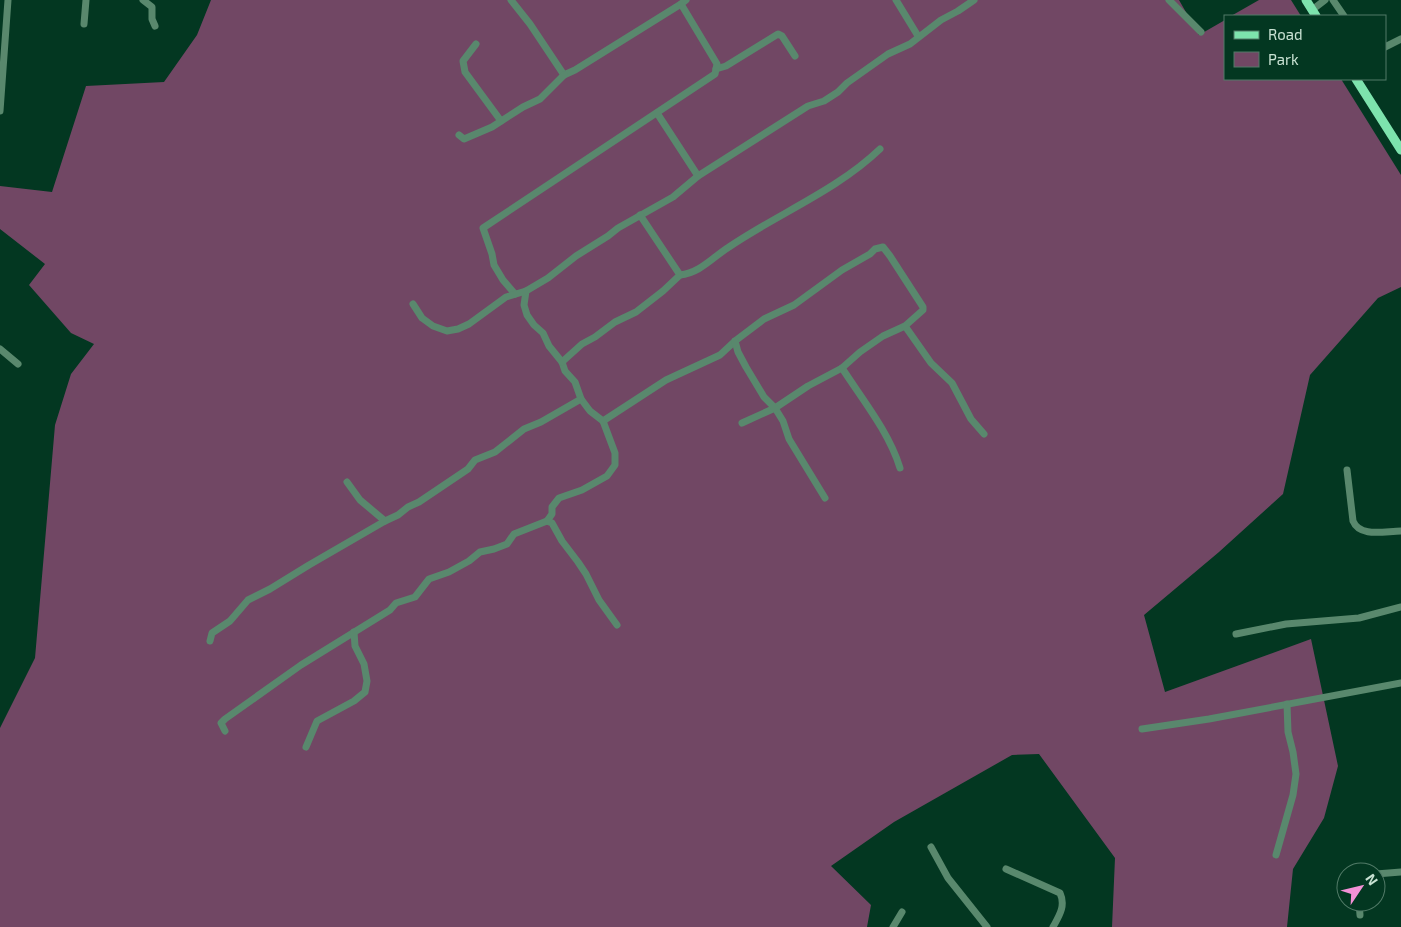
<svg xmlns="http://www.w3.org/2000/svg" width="1401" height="927" font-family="'Exo 2',sans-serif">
	<rect width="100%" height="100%" fill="#033721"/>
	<g fill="#714764">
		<polygon points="211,0 1179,0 1199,35 1225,20 1225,79 1341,79 1401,175 1401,287 1378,298 1310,375 1283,494 1219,552 1144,615 1165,692 1311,639 1338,766 1324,818 1293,869 1287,927 1112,927 1115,858 1039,754 1012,755 894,822 831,866 871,905 867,927 0,927 0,728 35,658 55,425 71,374 94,344 71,333 29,285 45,264 0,229 0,186 52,192 86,86 164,82 197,35"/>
		<polygon points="1259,0 1291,0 1301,16 1231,16"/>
	</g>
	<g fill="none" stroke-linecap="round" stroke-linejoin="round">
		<g stroke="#59886d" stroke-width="7">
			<polyline points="143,0 152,7 152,19 155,26"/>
			<polyline points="511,0 530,24 564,75 575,70 681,4"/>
			<polyline points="896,0 918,36"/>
			<polyline points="1169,0 1201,32"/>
			<polyline points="1333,0 1344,16"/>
			<polyline points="1312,10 1325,0"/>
			<polyline points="84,24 86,0"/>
			<polyline points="476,44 463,61 465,72 501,121"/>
			<polyline points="1385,47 1401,39"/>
			<polyline points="716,69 726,66 778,34 782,36 795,56"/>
			<polyline points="0,111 8,0"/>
			<polyline points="657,113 698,176"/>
			<polyline points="459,135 464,139 492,127 523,107 540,99 564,75"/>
			<path d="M680,275C700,273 713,257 729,247C779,213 836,191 880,149"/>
			<polyline points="526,291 524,305 527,315 534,325 543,333 549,346 562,362 565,371 575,382 581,399 590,411 603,421 666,380 720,355 735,341 764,319 794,305 842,270 870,254 875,249 883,247 890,256 923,307 923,310 905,326 883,336 860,352 842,368 808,386 775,408 742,423"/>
			<polyline points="515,294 503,280 494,265 492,254 483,228 715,74 717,64 681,4 686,0"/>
			<polyline points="413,304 422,318 433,326 447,331 458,329 469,324 506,297 526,291 548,278 576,256 608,236 618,228 673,197 698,176 808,106 824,101 838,92 847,83 888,54 910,44 941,20 958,11 974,0"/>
			<polyline points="905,326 931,363 952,383 971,419 984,434"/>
			<polyline points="735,341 738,352 746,367 764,397 775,408 783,421 789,439 825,498"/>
			<polyline points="0,349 18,364"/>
			<polyline points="562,362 582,344 595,337 615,322 636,312 663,291 680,275 640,215"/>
			<path d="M842,368C862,399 889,432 900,468"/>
			<path d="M1347,470L1353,521C1360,538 1385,531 1401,531"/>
			<polyline points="347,482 360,500 385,521"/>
			<polyline points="547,521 552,523 562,541 578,562 586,574 599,600 617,625"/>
			<polyline points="1236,634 1286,624 1359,618 1401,607"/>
			<polyline points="210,641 212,633 230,621 248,600 270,589 309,565 385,521 398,515 408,507 419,502 468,469 475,460 495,452 524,429 541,422 581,399"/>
			<polyline points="1142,729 1209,719 1401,683"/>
			<polyline points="225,731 221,723 225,719 301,665 390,610 396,603 415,597 429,579 449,572 469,561 480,552 494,549 507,544 514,534 547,521 552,514 552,507 559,498 582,490 607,476 615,465 615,453 603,421"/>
			<polyline points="306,747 317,721 354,701 365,692 367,681 364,664 355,646 354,632"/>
			<polyline points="931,847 948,878 987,927"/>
			<polyline points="1276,855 1293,795 1296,774 1293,752 1288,732 1287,704"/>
			<path d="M1006,869L1060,893C1066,906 1059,916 1053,927"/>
			<polyline points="1376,874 1401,872"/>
			<polyline points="1359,902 1360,915"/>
			<polyline points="893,927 902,912"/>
		</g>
		<g stroke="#7de3ad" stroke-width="9">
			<polyline points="1306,0 1316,16"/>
			<polyline points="1356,79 1401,150"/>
		</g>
	</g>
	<rect x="1224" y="15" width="162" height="65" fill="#033721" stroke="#527b68"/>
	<rect x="1234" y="31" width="25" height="8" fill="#7de3ad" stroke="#527b68"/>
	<text x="1268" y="40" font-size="15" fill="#c9e2d3">Road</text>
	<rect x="1234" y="52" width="25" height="15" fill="#714764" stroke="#527b68"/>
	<text x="1268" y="65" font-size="15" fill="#c9e2d3">Park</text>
	<g transform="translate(1361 887) rotate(55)"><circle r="24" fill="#033721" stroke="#527b68"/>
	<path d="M0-4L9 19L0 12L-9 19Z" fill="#f391d6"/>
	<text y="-8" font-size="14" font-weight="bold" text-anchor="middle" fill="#c9e2d3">N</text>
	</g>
</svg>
